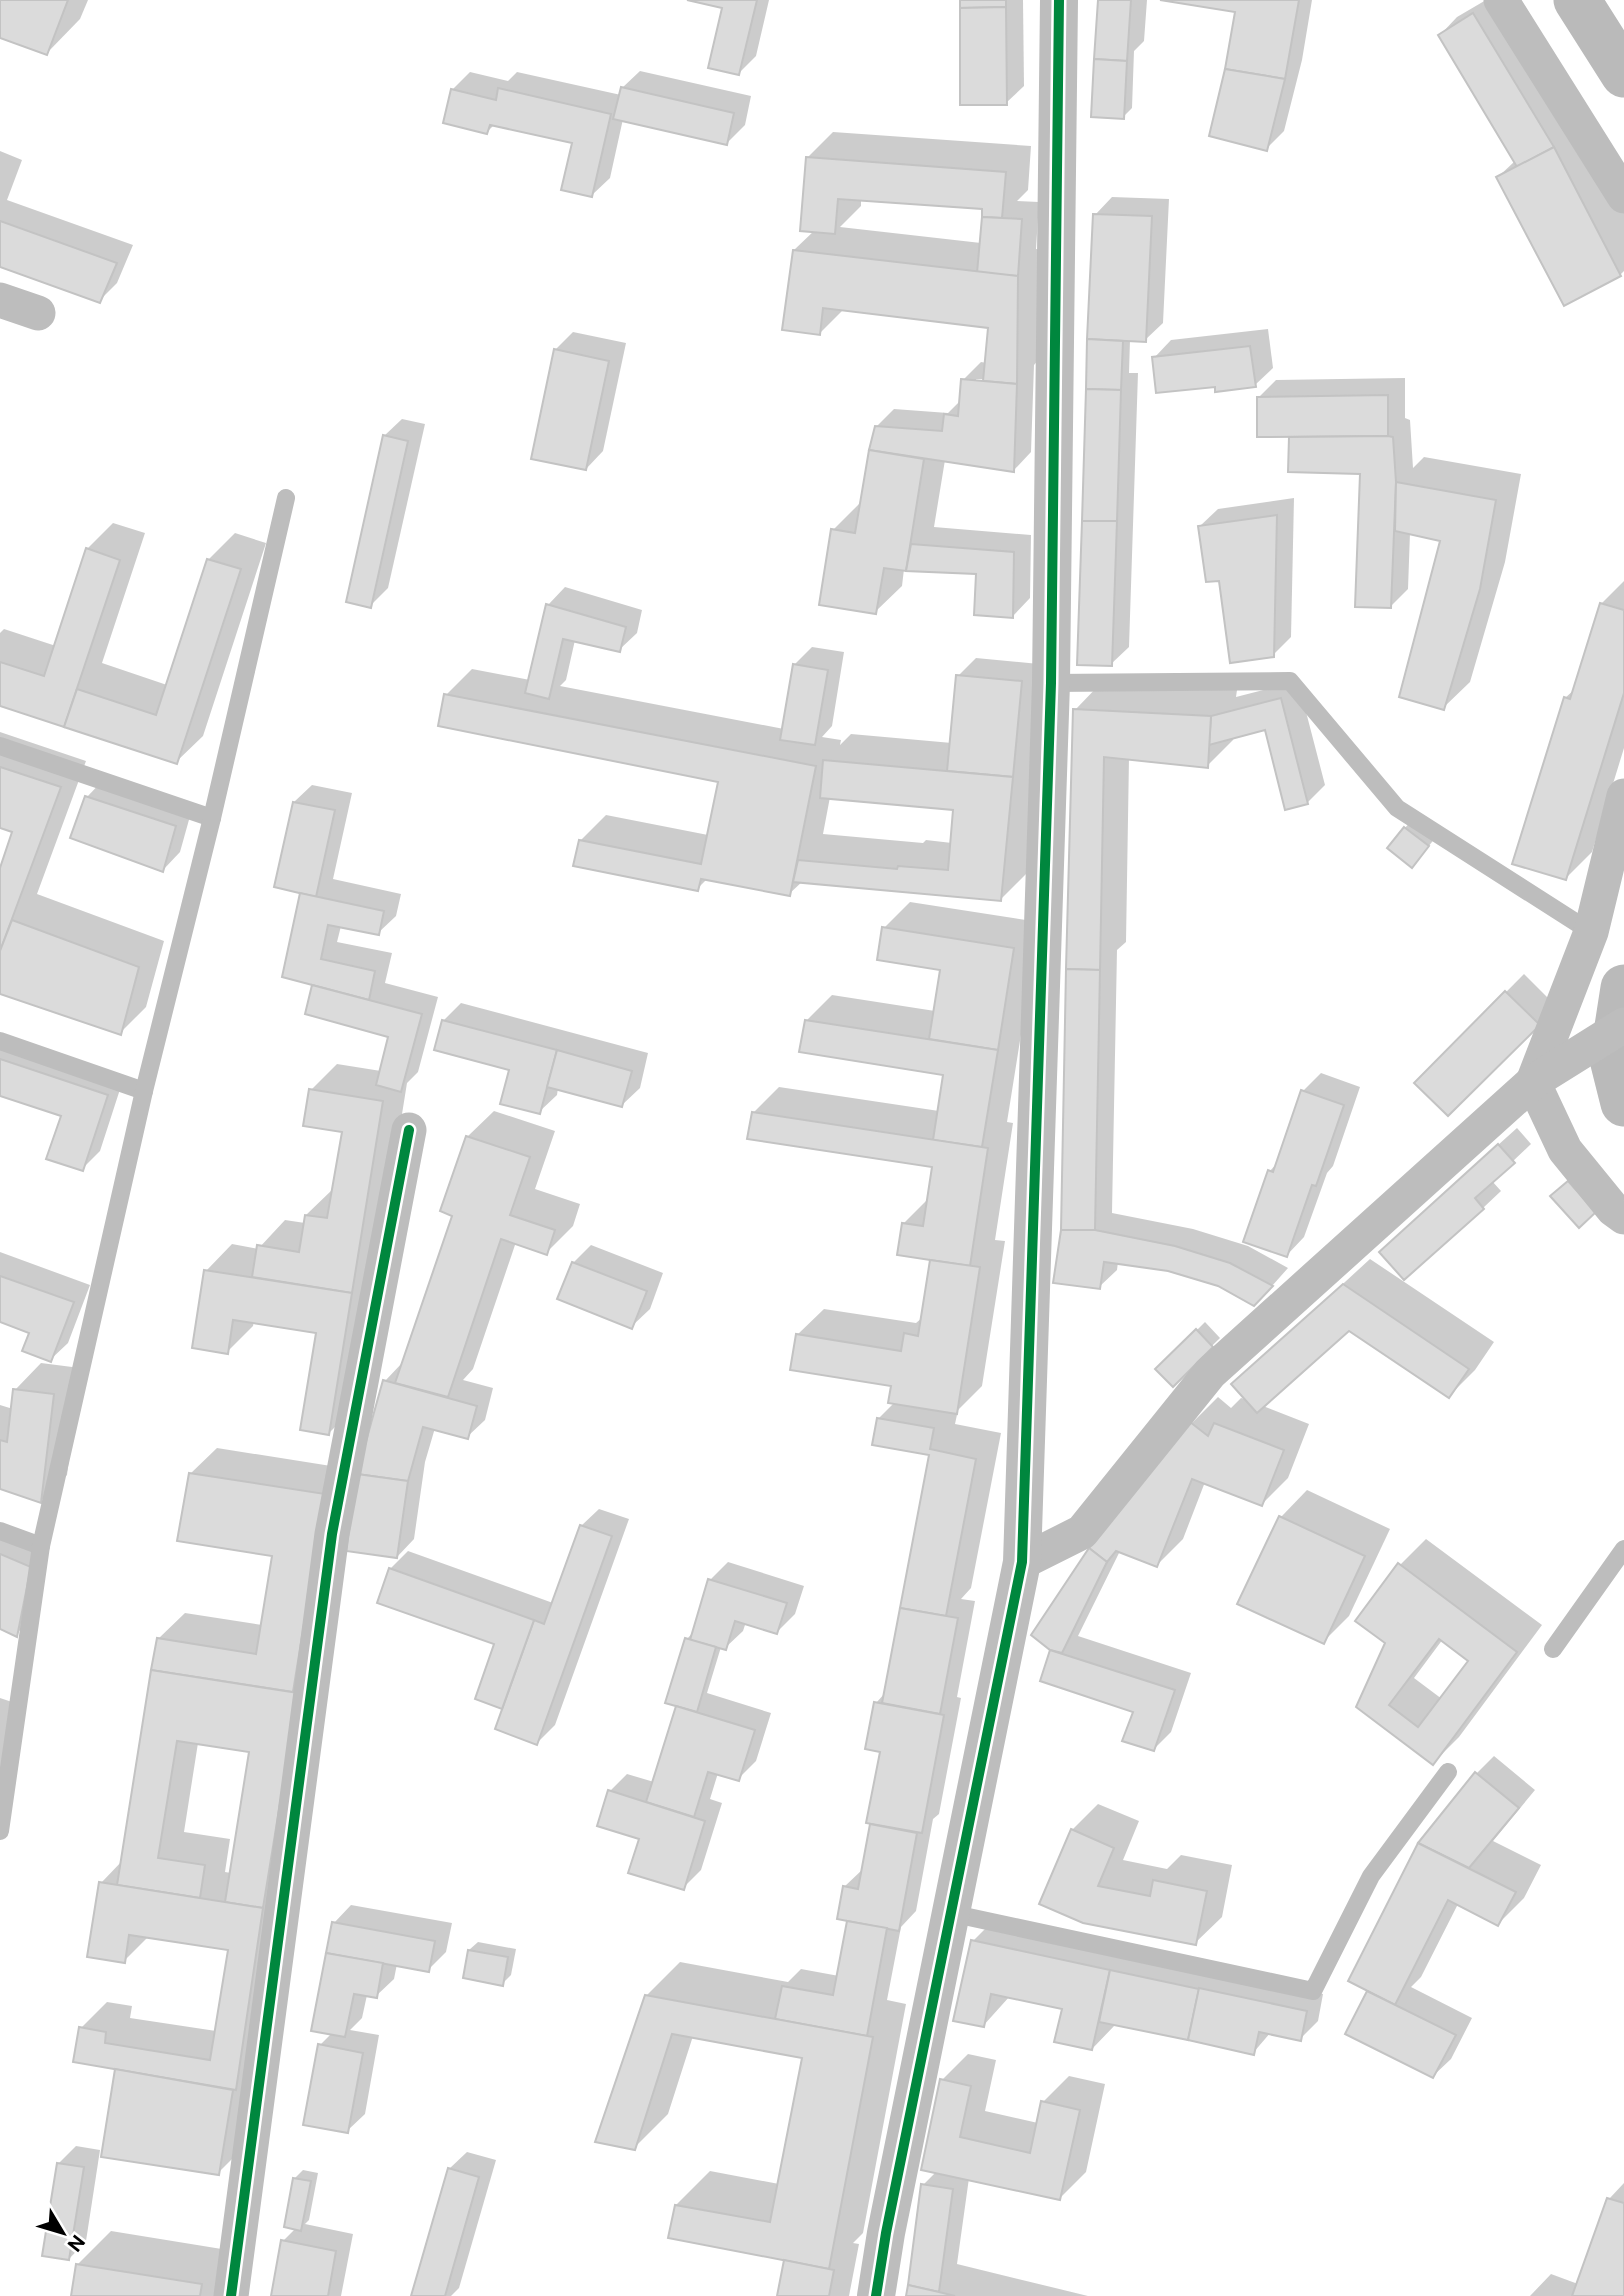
<svg xmlns="http://www.w3.org/2000/svg" width="1624" height="2296" font-family="'Public Sans',sans-serif">
	<rect width="100%" height="100%" fill="#fff"/>
	<g fill="#0003" fill-rule="evenodd">
		<polygon points="0,0 88,0 80,19 47,53 0,36"/>
		<polygon points="695,0 769,0 756,56 739,73 724,7"/>
		<polygon points="961,0 1023,0 1024,86 1006,103"/>
		<polygon points="1100,0 1147,0 1144,41 1134,51 1132,108 1123,117"/>
		<polygon points="1171,0 1312,0 1302,60 1284,131 1266,149 1227,69 1237,11"/>
		<polygon points="1486,0 1624,206 1624,271 1620,275 1498,177 1515,161 1440,35 1457,17"/>
		<polygon points="640,71 751,96 745,125 727,143 623,119 610,178 592,195 574,142 495,124 487,132 452,90 470,72 508,81 517,72 621,95 622,88"/>
		<path d="M833,132L1031,146L1028,190L1017,201L1039,202L1036,249L1044,250L1042,356L1034,365L1031,452L1014,470L945,460L934,527L1031,535L1030,598L1013,616L978,573L904,569L902,586L875,612L833,530L859,504H862L876,427L894,409L948,413L961,400L963,380L981,362L987,363L990,327L844,309L820,333L794,250L815,230L807,158ZM861,199L984,207L981,243L840,227L861,206ZM976,379H985V383L976,382Z"/>
		<polygon points="0,151 22,160 7,200 133,245 117,283 99,301 0,265"/>
		<polygon points="1112,197 1169,199 1163,323 1145,340 1130,340 1129,373 1138,373 1129,647 1111,664 1087,387 1095,215"/>
		<polygon points="1268,329 1273,368 1255,385 1154,358 1171,340"/>
		<polygon points="573,332 626,343 603,451 586,469 555,350"/>
		<polygon points="1405,378 1405,418 1410,420 1413,468 1424,457 1521,474 1505,562 1470,682 1443,708 1442,540 1410,533 1408,589 1390,607 1362,472 1290,470 1291,435 1259,397 1276,380"/>
		<polygon points="402,419 425,424 388,588 370,606 384,436"/>
		<polygon points="1294,498 1291,637 1273,655 1200,526 1218,509"/>
		<polygon points="113,523 145,533 102,663 167,685 209,559 235,533 266,543 203,736 176,762 0,704 0,633 4,629 56,646 87,549"/>
		<polygon points="1624,581 1624,748 1592,852 1566,878 1565,698 1575,689 1602,603"/>
		<path d="M565,587L642,610L637,633L619,650L575,640L566,680L560,686L784,729L794,665L812,647L844,652L832,726L822,737L841,740L840,745L851,734L952,743L958,676L976,658L1039,664L1027,873L1001,899L803,881L789,894L708,878L697,889L580,841L606,815L708,835L720,780L446,695L472,669L530,680L548,605ZM830,797L955,809L952,843L926,840L923,843L823,834Z"/>
		<polygon points="1298,681 1325,785 1307,803 1266,728 1234,737 1233,740 1207,766 1129,758 1126,942 1117,950 1112,1213 1193,1229 1248,1246 1288,1268 1272,1286 1218,1285 1168,1269 1118,1262 1117,1270 1099,1287 1063,1230 1075,710 1101,683 1237,690 1236,697"/>
		<polygon points="0,732 86,761 37,894 164,941 146,1007 120,1033 0,992 0,873 14,831 0,827"/>
		<polygon points="104,779 192,809 180,852 163,870 87,797"/>
		<polygon points="312,785 352,793 333,879 401,894 396,916 378,933 341,926 337,942 392,953 385,983 438,997 418,1072 407,1083 355,1407 329,1433 318,1331 254,1321 253,1326 227,1352 206,1271 232,1244 258,1249 285,1220 305,1223 306,1215 333,1189 344,1130 311,1090 337,1064 381,1071 390,1035 307,1013 314,984 302,892 294,802"/>
		<polygon points="1413,819 1436,837 1420,857 1405,828"/>
		<polygon points="910,902 1039,922 1007,1122 1013,1123 995,1240 1005,1241 982,1386 958,1410 955,1424 1001,1433 971,1588 961,1599 975,1601 957,1697 961,1698 939,1814 933,1819 916,1911 901,1927 887,2000 906,2004 863,2233 853,2243 859,2244 849,2296 779,2296 786,2259 676,2205 710,2171 779,2184 804,2056 693,2036 668,2114 634,2148 646,1996 680,1962 788,1982 801,1969 839,1976 849,1919 844,1887 863,1869 882,1750 876,1703 885,1693 931,1453 878,1419 894,1403 893,1384 797,1335 824,1309 916,1323 923,1317 932,1258 903,1224 929,1198 934,1166 753,1113 779,1087 939,1111 945,1073 806,1021 832,995 935,1011 942,968 884,928"/>
		<polygon points="1524,974 1556,1006 1448,1114 1416,1083"/>
		<polygon points="461,1003 648,1053 640,1088 622,1105 558,1088 557,1095 539,1112 511,1068 443,1021"/>
		<polygon points="0,1036 124,1077 100,1151 82,1169 63,1115 0,1094"/>
		<polygon points="1321,1073 1360,1087 1333,1166 1327,1173 1304,1237 1287,1255 1270,1171 1278,1162 1303,1091"/>
		<polygon points="494,1111 555,1131 535,1189 580,1204 573,1226 546,1253 516,1242 473,1369 463,1380 493,1388 485,1420 467,1437 435,1428 425,1462 414,1539 397,1557 385,1381 402,1363 454,1214 467,1137"/>
		<polygon points="1517,1128 1531,1144 1492,1181 1501,1191 1483,1208 1399,1234"/>
		<polygon points="591,1245 663,1273 650,1309 632,1326 573,1263"/>
		<polygon points="0,1252 90,1285 68,1343 50,1360 31,1332 0,1320"/>
		<polygon points="1370,1259 1494,1342 1475,1370 1449,1396 1349,1329 1263,1406 1309,1424 1288,1478 1262,1504 1205,1482 1183,1539 1157,1565 1120,1551 1078,1636 1191,1673 1171,1732 1154,1749 1135,1710 1042,1679 1052,1649 1192,1423 1218,1397 1231,1408 1241,1398 1248,1400 1234,1384"/>
		<polygon points="1205,1322 1220,1338 1173,1384 1158,1369"/>
		<polygon points="41,1363 80,1368 67,1475 41,1501 0,1487 0,1405 13,1409 15,1390"/>
		<path d="M217,1448L350,1469L244,2147L218,2173L81,2028L107,2002L132,2006L130,2018L216,2031L230,1949L149,1936L124,1961L101,1883L123,1860L158,1639L185,1613L262,1625L274,1554L190,1474ZM198,1743L251,1751L231,1873L225,1872L230,1839L184,1832Z"/>
		<polygon points="1307,1490 1390,1529 1349,1616 1323,1642 1240,1603 1281,1517"/>
		<polygon points="599,1509 629,1519 555,1725 537,1743 504,1708 477,1698 496,1643 390,1569 408,1551 553,1603 581,1526"/>
		<polygon points="0,1530 47,1549 34,1617 16,1634 0,1627"/>
		<path d="M1426,1539L1542,1625L1459,1737L1433,1763L1358,1707L1387,1643L1400,1565ZM1443,1639L1471,1660L1442,1699L1414,1678Z"/>
		<polygon points="728,1562 804,1586 795,1614 777,1632 746,1622 743,1631 725,1648 721,1647 707,1693 771,1713 756,1761 738,1779 718,1773 710,1799 722,1803 701,1870 683,1888 641,1838 610,1791 627,1774 654,1782 677,1707 687,1639 695,1630 710,1580"/>
		<polygon points="0,1698 21,1705 0,1771"/>
		<polygon points="1494,1756 1535,1790 1493,1841 1541,1865 1524,1898 1498,1924 1458,1904 1421,1977 1411,1987 1472,2018 1451,2059 1433,2076 1348,2033 1369,1990 1350,1981 1419,1844 1477,1773"/>
		<polygon points="1098,1804 1139,1821 1123,1860 1167,1869 1181,1855 1232,1865 1222,1917 1195,1943 1083,1921 1072,1830"/>
		<polygon points="351,1905 452,1923 446,1952 428,1970 397,1964 394,1979 376,1996 367,1995 362,2018 350,2030 379,2035 365,2114 347,2131 320,2045 332,2033 334,1923"/>
		<polygon points="999,1915 1133,1954 1323,1994 1318,2021 1300,2039 1271,2032 1253,2053 1116,2024 1092,2049 1064,2007 1010,1996 983,2026 973,1941"/>
		<polygon points="478,1942 516,1949 511,1975 502,1984 469,1950"/>
		<polygon points="968,2054 996,2060 985,2111 1038,2123 1043,2102 1069,2076 1105,2084 1086,2172 1060,2198 969,2178 957,2264 1088,2296 908,2296 923,2185 937,2171 942,2080"/>
		<polygon points="76,2146 100,2150 86,2241 69,2259 58,2164"/>
		<polygon points="467,2152 496,2160 459,2288 451,2296 412,2296 449,2169"/>
		<polygon points="303,2170 318,2173 309,2220 305,2224 353,2234 341,2296 273,2296 283,2241 296,2228 295,2178"/>
		<polygon points="1624,2183 1624,2296 1530,2296 1551,2274 1578,2284 1609,2199"/>
		<polygon points="111,2231 234,2251 227,2296 72,2296 77,2265"/>
	</g>
	<g fill="none" stroke-linecap="round" stroke-linejoin="round">
		<g stroke="#bababa" stroke-width="47">
			<polyline points="1577,0 1624,74"/>
			<polyline points="1624,988 1613,1059 1624,1103"/>
		</g>
	</g>
	<g fill="#dbdbdb" stroke="#c3c3c3" stroke-width="2" fill-rule="evenodd">
		<polygon points="0,0 68,0 47,55 0,38"/>
		<polygon points="687,0 757,0 739,75 708,68 722,8"/>
		<polygon points="960,0 1006,0 1006,7 960,8"/>
		<polygon points="1098,0 1131,0 1127,61 1094,59"/>
		<polygon points="1160,0 1299,0 1285,79 1225,69 1235,12"/>
		<polygon points="1006,7 1007,105 960,105 960,8"/>
		<polygon points="1473,13 1554,147 1517,167 1438,35"/>
		<polygon points="1094,59 1127,61 1124,119 1091,117"/>
		<polygon points="1225,69 1285,79 1267,151 1209,136"/>
		<polygon points="621,87 734,113 727,145 613,119"/>
		<polygon points="498,88 611,114 592,197 561,190 572,143 490,125 487,134 443,123 451,89 496,100"/>
		<polygon points="1554,147 1621,276 1564,306 1496,177"/>
		<polygon points="806,157 1006,172 1002,218 982,217 982,209 838,199 835,234 800,231"/>
		<polygon points="1093,214 1152,216 1146,342 1087,339"/>
		<polygon points="982,217 1022,219 1018,276 977,273"/>
		<polygon points="0,221 117,263 100,303 0,267"/>
		<polygon points="793,250 1018,276 1017,384 983,381 988,328 823,308 820,335 782,330"/>
		<polygon points="1087,339 1123,341 1121,390 1086,389"/>
		<polygon points="1250,346 1256,387 1215,392 1215,387 1156,393 1152,357"/>
		<polygon points="554,349 609,361 586,470 531,459"/>
		<polygon points="961,379 1017,384 1014,472 869,450 875,426 942,431 944,414 958,416"/>
		<polygon points="1086,389 1121,390 1117,521 1082,521"/>
		<polygon points="1388,395 1388,436 1257,437 1257,397"/>
		<polygon points="383,435 408,441 371,608 346,602"/>
		<polygon points="1388,436 1393,437 1396,482 1391,608 1355,607 1360,474 1288,472 1289,437"/>
		<polygon points="869,450 924,459 906,571 884,568 876,614 819,605 831,529 855,533"/>
		<polygon points="1396,482 1496,500 1480,589 1444,710 1399,697 1440,541 1395,531"/>
		<polygon points="1277,515 1274,657 1230,663 1219,581 1206,582 1198,526"/>
		<polygon points="1082,521 1117,521 1112,666 1077,665"/>
		<polygon points="911,544 1014,552 1013,618 974,615 976,574 906,571"/>
		<polygon points="86,548 120,560 64,727 0,706 0,662 44,676"/>
		<polygon points="207,559 241,569 177,764 64,727 77,689 156,715"/>
		<polygon points="1600,603 1624,610 1624,693 1566,880 1512,864 1564,697 1570,699"/>
		<polygon points="546,604 626,627 620,652 563,639 549,699 525,693"/>
		<polygon points="793,664 828,670 815,745 780,740"/>
		<polygon points="956,675 1022,681 1013,777 947,771"/>
		<polygon points="444,694 816,766 790,896 701,879 698,891 573,866 579,840 701,864 718,782 438,726"/>
		<polygon points="1281,698 1308,804 1285,810 1265,730 1209,745 1211,716"/>
		<polygon points="1073,709 1211,716 1208,768 1104,757 1100,970 1066,969"/>
		<polygon points="823,760 1013,777 1001,901 793,882 798,860 897,869 898,866 948,870 953,810 820,798"/>
		<polygon points="0,767 61,787 0,951 0,868 12,832 0,828"/>
		<polygon points="85,796 176,826 163,872 70,838"/>
		<polygon points="293,802 335,810 316,897 274,887"/>
		<polygon points="1404,827 1429,846 1412,868 1387,848"/>
		<polygon points="300,893 384,911 379,935 328,925 321,959 375,971 369,1000 282,977"/>
		<polygon points="12,920 139,967 121,1035 0,994 0,951"/>
		<polygon points="882,927 1014,948 998,1050 929,1039 940,970 877,960"/>
		<polygon points="1066,969 1100,970 1095,1230 1061,1230"/>
		<polygon points="312,985 422,1014 401,1092 376,1085 388,1037 305,1014"/>
		<polygon points="1505,991 1540,1025 1448,1116 1414,1083"/>
		<polygon points="442,1020 557,1050 540,1114 500,1104 509,1070 434,1050"/>
		<polygon points="805,1020 998,1050 982,1147 933,1140 943,1075 799,1052"/>
		<polygon points="557,1050 632,1071 622,1107 547,1087"/>
		<polygon points="0,1059 108,1095 83,1171 46,1159 61,1116 0,1096"/>
		<polygon points="309,1089 383,1101 352,1293 252,1277 257,1245 299,1252 305,1215 327,1218 342,1132 303,1126"/>
		<polygon points="1301,1090 1344,1105 1316,1186 1312,1185 1287,1257 1243,1242 1268,1170 1273,1172"/>
		<polygon points="752,1112 988,1148 970,1266 897,1255 902,1223 923,1226 932,1167 747,1139"/>
		<polygon points="466,1136 530,1157 510,1215 555,1230 547,1255 501,1239 448,1397 395,1383 452,1216 440,1211"/>
		<polygon points="1498,1144 1515,1163 1475,1198 1484,1209 1404,1280 1379,1252"/>
		<polygon points="1568,1181 1596,1212 1579,1228 1550,1196"/>
		<polygon points="1061,1230 1095,1230 1175,1246 1230,1263 1273,1286 1254,1306 1218,1286 1168,1271 1104,1262 1100,1289 1053,1283"/>
		<polygon points="930,1260 980,1267 957,1414 888,1403 891,1386 790,1370 796,1334 901,1351 904,1333 918,1336"/>
		<polygon points="572,1262 647,1291 632,1329 557,1299"/>
		<polygon points="204,1270 352,1293 329,1435 300,1430 316,1333 233,1320 228,1354 192,1348"/>
		<polygon points="0,1276 74,1302 51,1362 22,1351 29,1333 0,1322"/>
		<polygon points="1343,1284 1469,1369 1449,1398 1349,1331 1257,1413 1231,1384"/>
		<polygon points="1196,1329 1213,1347 1173,1387 1155,1369"/>
		<polygon points="383,1380 477,1406 468,1439 423,1427 408,1481 357,1474"/>
		<polygon points="13,1389 54,1394 41,1503 0,1489 0,1440 7,1442"/>
		<polygon points="877,1418 934,1428 930,1449 976,1459 946,1616 900,1608 929,1455 872,1445"/>
		<polygon points="1190,1422 1208,1436 1214,1423 1284,1450 1262,1506 1192,1479 1157,1567 1116,1551 1107,1562 1089,1548"/>
		<polygon points="189,1473 325,1494 293,1692 151,1670 157,1638 256,1654 272,1556 177,1541"/>
		<polygon points="357,1474 408,1481 397,1558 346,1551"/>
		<polygon points="1279,1516 1365,1556 1324,1644 1237,1604"/>
		<polygon points="580,1525 612,1536 537,1745 495,1729 534,1620 544,1624"/>
		<polygon points="1089,1548 1107,1562 1062,1653 1050,1650 1031,1635"/>
		<polygon points="0,1554 31,1567 17,1637 0,1629"/>
		<path d="M1398,1563L1517,1652L1433,1765L1356,1707L1385,1643L1355,1621ZM1439,1639L1468,1661L1418,1727L1389,1705Z"/>
		<polygon points="389,1568 534,1620 502,1709 475,1699 494,1644 377,1603"/>
		<polygon points="708,1579 787,1603 777,1634 735,1621 726,1650 690,1640"/>
		<polygon points="900,1608 958,1618 940,1714 882,1703"/>
		<polygon points="685,1638 716,1647 697,1712 665,1703"/>
		<polygon points="1050,1650 1175,1690 1154,1751 1122,1741 1133,1712 1040,1681"/>
		<polygon points="151,1670 298,1693 263,1908 225,1902 249,1752 177,1741 158,1858 205,1865 200,1898 117,1885"/>
		<polygon points="874,1702 944,1715 922,1833 866,1823 880,1752 865,1749"/>
		<polygon points="676,1706 755,1730 739,1781 708,1772 694,1817 646,1802"/>
		<polygon points="1475,1772 1519,1808 1469,1868 1418,1843"/>
		<polygon points="608,1790 705,1821 684,1890 628,1873 639,1839 597,1826"/>
		<polygon points="870,1824 917,1833 899,1931 837,1919 843,1886 858,1889"/>
		<polygon points="1071,1829 1114,1848 1098,1886 1150,1896 1153,1880 1207,1891 1196,1945 1083,1923 1039,1904"/>
		<polygon points="1418,1843 1516,1892 1498,1926 1448,1900 1395,2005 1348,1981"/>
		<polygon points="99,1882 263,1908 236,2090 73,2062 79,2027 106,2032 105,2043 210,2060 228,1950 129,1935 125,1963 87,1957"/>
		<polygon points="847,1921 887,1928 867,2036 775,2019 782,1986 833,1995"/>
		<polygon points="332,1922 435,1941 429,1972 326,1953"/>
		<polygon points="971,1940 1110,1970 1092,2050 1054,2042 1062,2009 991,1994 984,2027 953,2021"/>
		<polygon points="468,1950 508,1957 503,1986 463,1978"/>
		<polygon points="326,1953 383,1963 377,1998 354,1994 345,2037 311,2031"/>
		<polygon points="1110,1970 1199,1989 1188,2040 1099,2022"/>
		<polygon points="1199,1988 1307,2011 1301,2041 1259,2032 1254,2055 1188,2040"/>
		<polygon points="1367,1991 1456,2035 1433,2078 1345,2034"/>
		<polygon points="645,1995 873,2037 829,2269 668,2238 675,2205 770,2222 802,2058 672,2034 635,2150 595,2142"/>
		<polygon points="318,2044 363,2053 348,2133 303,2125"/>
		<polygon points="115,2069 233,2090 219,2175 101,2157"/>
		<polygon points="940,2079 971,2086 960,2137 1030,2153 1041,2101 1080,2110 1060,2200 921,2170"/>
		<polygon points="57,2163 84,2167 69,2260 42,2256"/>
		<polygon points="448,2168 479,2177 445,2296 411,2296"/>
		<polygon points="293,2178 311,2181 301,2231 284,2227"/>
		<polygon points="921,2184 953,2189 939,2292 908,2285"/>
		<polygon points="1607,2198 1624,2203 1624,2296 1572,2296"/>
		<polygon points="281,2240 336,2251 328,2296 271,2296"/>
		<polygon points="784,2260 834,2270 829,2296 777,2296"/>
		<polygon points="76,2264 202,2284 200,2296 71,2296"/>
		<polygon points="908,2285 939,2292 955,2296 906,2296"/>
	</g>
	<g fill="none" stroke-linecap="round" stroke-linejoin="round">
		<g stroke="#bdbdbd" stroke-width="18">
			<polyline points="1051,683 1290,681 1397,808 1591,932"/>
			<polyline points="0,746 212,818"/>
			<polyline points="0,1041 144,1091"/>
			<polyline points="0,1531 41,1546"/>
			<polyline points="1553,1649 1624,1549"/>
			<polyline points="0,1831 41,1546 144,1091 212,818 286,498"/>
			<polyline points="950,1913 1313,1991 1371,1876 1448,1772"/>
		</g>
		<g stroke="#bdbdbd" stroke-width="35">
			<polyline points="1501,0 1624,196"/>
			<polyline points="0,300 38,313"/>
			<polyline points="1624,796 1591,932 1533,1082 1565,1150 1613,1209 1624,1217"/>
			<polyline points="1022,1562 1082,1532 1210,1373 1533,1082 1624,1025"/>
			<polyline points="231,2296 332,1534 409,1130"/>
		</g>
		<polyline stroke="#bdbdbd" stroke-width="38" points="876,2296 886,2233 1022,1562 1051,683 1059,0"/>
		<g stroke="#fff" stroke-width="15">
			<g id="cycleway">
				<polyline points="231,2296 332,1534 409,1130"/>
				<polyline points="876,2296 886,2233 1022,1562 1051,683 1059,0"/>
			</g>
		</g>
		<use href="#cycleway" stroke="#00873e" stroke-width="10"/>
	</g>
	<g transform="translate(63 2233) rotate(128)" stroke="#ffffff" stroke-width="5" paint-order="stroke">
	<path d="M0-5L12 26L0 18L-12 26Z" fill="#000000"/>
	<text y="-10" font-size="19" font-weight="bold" text-anchor="middle" fill="#000000">N</text>
	</g>
</svg>
